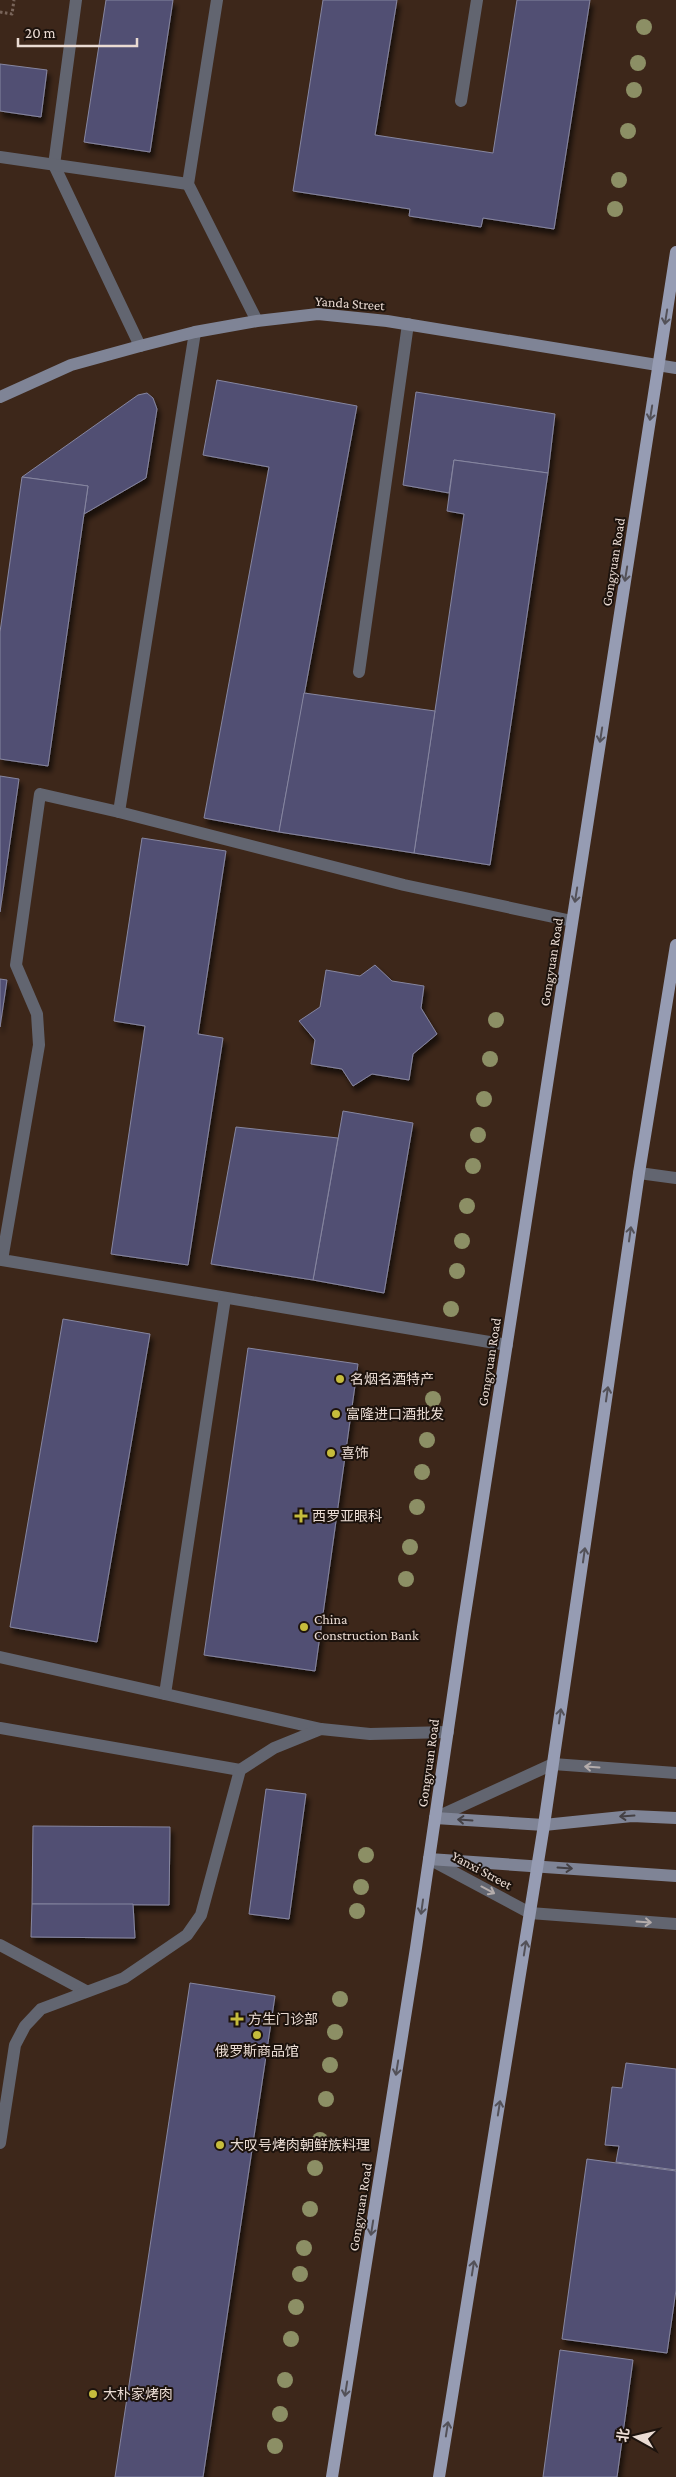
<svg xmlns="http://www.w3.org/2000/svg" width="676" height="2477" font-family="'Crimson Pro','Noto Sans SC',serif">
	<defs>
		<filter id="shadow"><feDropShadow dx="3" dy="5.5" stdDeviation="2.5" flood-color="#0009"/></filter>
	</defs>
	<rect width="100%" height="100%" fill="#3d271a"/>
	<g fill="#514f73" stroke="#8686a0" filter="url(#shadow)">
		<polygon points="106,0 173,0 150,152 84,142"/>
		<polygon points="323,0 397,0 375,135 493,153 517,0 590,0 554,229 483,218 481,227 409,216 410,209 293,191"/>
		<polygon points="0,64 47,70 41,117 0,111"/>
		<polygon points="217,380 357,406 279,832 204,818 269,467 203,455"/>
		<polygon points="416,392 555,414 548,473 454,460 449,493 403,485"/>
		<polygon points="147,393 153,398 157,409 146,478 84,514 88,486 22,477 138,395"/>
		<polygon points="454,460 548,473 490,865 414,853 464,514 447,511"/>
		<polygon points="22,477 88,486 48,766 0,759 0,632"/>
		<polygon points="304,693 435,711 414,853 279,832"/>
		<polygon points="0,776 19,779 0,912"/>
		<polygon points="142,838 226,851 198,1034 223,1038 188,1265 111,1254 145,1026 114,1021"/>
		<polygon points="375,965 392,981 424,986 421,1008 437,1034 413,1054 409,1080 372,1074 353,1086 342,1069 311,1064 315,1040 299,1021 320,1007 326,970 360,976"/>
		<polygon points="0,979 7,980 0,1027"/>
		<polygon points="343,1111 413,1123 384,1293 313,1280"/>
		<polygon points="236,1127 338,1138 313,1280 211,1264"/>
		<polygon points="63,1319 150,1334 97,1642 10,1627"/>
		<polygon points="248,1348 358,1364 315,1671 204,1655"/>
		<polygon points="266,1789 306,1794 289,1919 249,1914"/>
		<polygon points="33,1826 170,1827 169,1905 32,1904"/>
		<polygon points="32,1904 133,1904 135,1938 31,1937"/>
		<polygon points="190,1983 275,1996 203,2477 115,2477"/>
		<polygon points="626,2063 676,2069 676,2170 616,2162 619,2146 605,2145 612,2087 622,2088"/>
		<polygon points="587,2159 676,2171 676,2290 667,2353 562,2339"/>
		<polygon points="560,2350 633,2360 617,2477 543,2477"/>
	</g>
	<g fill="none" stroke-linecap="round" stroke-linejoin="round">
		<polyline stroke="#79655a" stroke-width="3" stroke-dasharray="2.5 2.5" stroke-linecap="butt" points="0,12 12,14 14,0"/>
		<g stroke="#626570" stroke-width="12">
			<polyline points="76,0 54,165 140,346"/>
			<polyline points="217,0 188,184 257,321"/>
			<polyline points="461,101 477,0"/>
			<polyline points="0,157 188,184"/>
			<polyline points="359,672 408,324"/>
			<polyline points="119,812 195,332"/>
			<polyline points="507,1345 2,1260 39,1045 37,1014 16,965 40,794 119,812 404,885 572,921"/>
			<polyline points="0,1657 321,1729"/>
			<polyline points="165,1694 225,1298"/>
			<polyline points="0,1728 240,1770"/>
			<polyline points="0,1945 86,1991"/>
			<polyline points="0,2143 15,2045 25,2026 41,2009 124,1978 187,1935 201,1915 240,1770 274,1748 321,1729 370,1734 448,1732"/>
		</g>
		<polyline stroke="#626570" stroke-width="12" points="639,1173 676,1178"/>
		<g stroke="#626570" stroke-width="12">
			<polyline points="435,1818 553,1764 676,1773"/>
			<polyline points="429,1859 530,1913 676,1924"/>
		</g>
		<g stroke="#7f8496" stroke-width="12">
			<polyline points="0,397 71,365 140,346 195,332 257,321 318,314 387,321 676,368"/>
			<polyline points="435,1818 544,1825 632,1816 676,1818"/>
			<polyline points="429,1859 676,1876"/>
		</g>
		<g stroke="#969cb3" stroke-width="12">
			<polyline points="332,2477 416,1948 463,1627 676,252"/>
			<polyline points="439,2477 544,1825 639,1173 676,945"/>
		</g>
	</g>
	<g fill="#8c8f65">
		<circle cx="644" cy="27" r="8"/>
		<circle cx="638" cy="63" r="8"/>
		<circle cx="634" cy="90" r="8"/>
		<circle cx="628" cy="131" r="8"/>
		<circle cx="619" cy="180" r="8"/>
		<circle cx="615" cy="209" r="8"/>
		<circle cx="496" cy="1020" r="8"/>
		<circle cx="490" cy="1059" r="8"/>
		<circle cx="484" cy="1099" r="8"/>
		<circle cx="478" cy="1135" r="8"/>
		<circle cx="473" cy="1166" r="8"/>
		<circle cx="467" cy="1206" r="8"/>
		<circle cx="462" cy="1241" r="8"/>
		<circle cx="457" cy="1271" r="8"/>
		<circle cx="451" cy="1309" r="8"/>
		<circle cx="433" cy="1399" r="8"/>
		<circle cx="427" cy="1440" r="8"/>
		<circle cx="422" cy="1472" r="8"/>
		<circle cx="417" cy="1507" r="8"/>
		<circle cx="410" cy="1547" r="8"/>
		<circle cx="406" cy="1579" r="8"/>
		<circle cx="366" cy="1855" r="8"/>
		<circle cx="361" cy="1887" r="8"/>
		<circle cx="357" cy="1911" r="8"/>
		<circle cx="340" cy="1999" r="8"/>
		<circle cx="335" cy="2032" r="8"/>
		<circle cx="330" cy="2065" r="8"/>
		<circle cx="326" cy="2099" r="8"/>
		<circle cx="320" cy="2140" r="8"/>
		<circle cx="315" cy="2168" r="8"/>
		<circle cx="310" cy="2209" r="8"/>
		<circle cx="304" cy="2248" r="8"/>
		<circle cx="300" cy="2274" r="8"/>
		<circle cx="296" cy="2307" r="8"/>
		<circle cx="291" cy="2339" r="8"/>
		<circle cx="285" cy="2380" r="8"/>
		<circle cx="280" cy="2414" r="8"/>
		<circle cx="275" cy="2446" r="8"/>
	</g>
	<defs><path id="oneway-shaft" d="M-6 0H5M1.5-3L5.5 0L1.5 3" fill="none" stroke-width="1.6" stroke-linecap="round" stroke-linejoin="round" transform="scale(1.25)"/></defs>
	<g stroke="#535158">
		<use href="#oneway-shaft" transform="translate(666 317) rotate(99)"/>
		<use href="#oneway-shaft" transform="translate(651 413) rotate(99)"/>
		<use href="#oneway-shaft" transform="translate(626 574) rotate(99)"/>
		<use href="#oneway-shaft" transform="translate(601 735) rotate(99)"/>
		<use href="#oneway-shaft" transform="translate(576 895) rotate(99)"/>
		<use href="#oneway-shaft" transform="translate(630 1234) rotate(-82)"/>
		<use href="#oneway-shaft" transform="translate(607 1394) rotate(-82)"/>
		<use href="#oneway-shaft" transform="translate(584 1555) rotate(-82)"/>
		<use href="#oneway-shaft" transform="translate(560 1716) rotate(-82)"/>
		<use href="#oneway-shaft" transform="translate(422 1907) rotate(98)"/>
		<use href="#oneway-shaft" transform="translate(525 1948) rotate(-81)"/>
		<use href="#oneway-shaft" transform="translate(397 2068) rotate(99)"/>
		<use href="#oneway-shaft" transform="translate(499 2108) rotate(-81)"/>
		<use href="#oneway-shaft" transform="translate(372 2228) rotate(99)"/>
		<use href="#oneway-shaft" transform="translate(473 2268) rotate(-81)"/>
		<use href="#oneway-shaft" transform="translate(346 2389) rotate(99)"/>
		<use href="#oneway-shaft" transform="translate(447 2429) rotate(-81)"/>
	</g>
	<g stroke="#b4acab">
		<use href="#oneway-shaft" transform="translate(592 1767) rotate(-176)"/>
		<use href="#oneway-shaft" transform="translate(488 1890) rotate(28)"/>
		<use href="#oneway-shaft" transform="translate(644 1922) rotate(4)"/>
	</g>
	<g stroke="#444044">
		<use href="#oneway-shaft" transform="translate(627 1816) rotate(176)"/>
		<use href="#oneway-shaft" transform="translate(465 1820) rotate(-176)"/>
		<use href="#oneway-shaft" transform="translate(565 1868) rotate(4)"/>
	</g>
	<g fill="#c6bc3c" stroke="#1d130d" stroke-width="2">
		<circle cx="340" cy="1379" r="5"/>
		<circle cx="336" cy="1414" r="5"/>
		<circle cx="331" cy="1453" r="5"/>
		<path d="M298.5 1508.5h5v5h5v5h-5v5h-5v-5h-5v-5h5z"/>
		<circle cx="304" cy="1627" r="5"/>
		<path d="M234.5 2011.5h5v5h5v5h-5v5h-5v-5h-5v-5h5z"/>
		<circle cx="257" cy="2035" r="5"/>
		<circle cx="220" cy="2145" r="5"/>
		<circle cx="93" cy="2394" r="5"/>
	</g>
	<g text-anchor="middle" stroke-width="4" stroke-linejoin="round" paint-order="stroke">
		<g font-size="14" fill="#eadbd3" stroke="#1d130d">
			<text transform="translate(350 303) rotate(4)" y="5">Yanda Street</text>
			<text transform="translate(613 562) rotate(-81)" y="5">Gongyuan Road</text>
			<text transform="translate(551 962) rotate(-81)" y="5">Gongyuan Road</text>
			<text transform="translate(489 1362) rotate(-81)" y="5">Gongyuan Road</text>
			<text transform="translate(428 1763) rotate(-82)" y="5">Gongyuan Road</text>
			<text transform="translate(482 1870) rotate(28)" y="5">Yanxi Street</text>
			<text transform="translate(360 2207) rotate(-81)" y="5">Gongyuan Road</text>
		</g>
		<g font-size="14" fill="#eadbd3" stroke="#1d130d" text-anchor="start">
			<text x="350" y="1384">名烟名酒特产</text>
			<text x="346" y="1419">富隆进口酒批发</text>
			<text x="341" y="1458">喜饰</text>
			<text x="312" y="1521">西罗亚眼科</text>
			<text x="314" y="1624">China<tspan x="314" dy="16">Construction Bank</tspan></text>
			<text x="248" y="2024">方生门诊部</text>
			<text x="257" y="2056" text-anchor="middle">俄罗斯商品馆</text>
			<text x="230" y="2150">大叹号烤肉朝鲜族料理</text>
			<text x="103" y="2399">大朴家烤肉</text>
		</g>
	</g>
	<g transform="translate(636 2437) rotate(278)" stroke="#1d130d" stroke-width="4" paint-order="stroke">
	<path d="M0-4L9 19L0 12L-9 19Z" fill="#eadbd3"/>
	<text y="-8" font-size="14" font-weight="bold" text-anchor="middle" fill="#eadbd3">北</text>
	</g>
	<path d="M18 38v8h119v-8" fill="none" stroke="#eadbd3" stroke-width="2.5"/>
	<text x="25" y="38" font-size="15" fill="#eadbd3" stroke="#1d130d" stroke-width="4" paint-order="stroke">20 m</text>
</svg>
